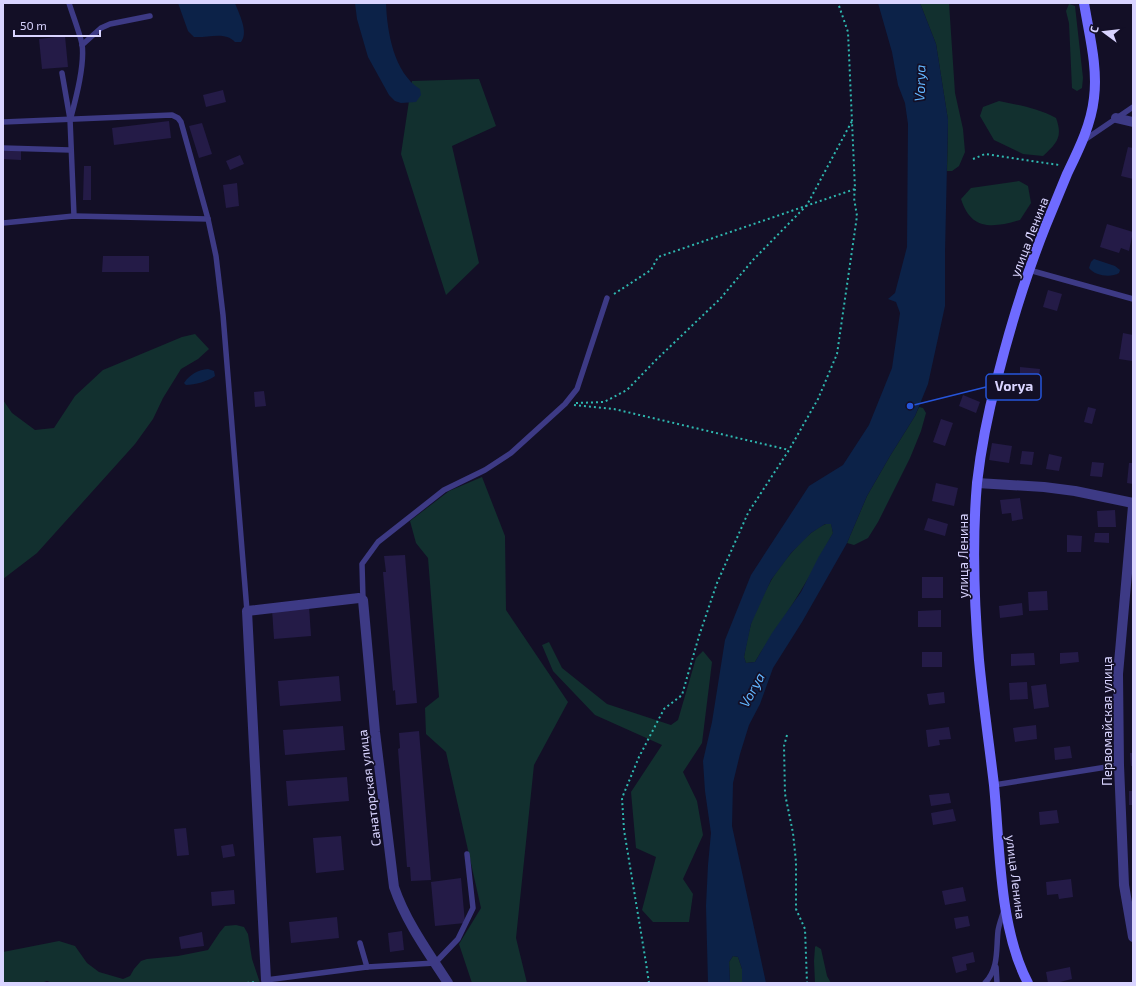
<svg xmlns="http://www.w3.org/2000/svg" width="1136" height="986" font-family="'Exo 2',sans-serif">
	<rect width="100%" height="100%" fill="#130f26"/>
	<g fill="#12302f">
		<polygon points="920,3 949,3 955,93 963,129 965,152 959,166 952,171 947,171 948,120 936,44"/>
		<polygon points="1069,4 1075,6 1083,78 1082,88 1077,91 1072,88 1069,23 1066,11"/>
		<polygon points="479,79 496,126 452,146 479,263 446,295 401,154 412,81"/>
		<path d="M999,101C1018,105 1038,108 1056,118C1063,137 1057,143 1043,156L1023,154L994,140L980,116L983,107Z"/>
		<path d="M1019,181L1028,186L1031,203L1020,220C993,228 971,231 961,199L971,188Z"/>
		<polygon points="195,334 209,349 198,359 181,369 163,398 153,419 135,444 37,553 3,579 3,400 12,413 35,430 54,428 75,396 103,370 182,337"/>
		<polygon points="919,407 923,408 926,413 921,431 910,458 878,522 868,538 854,545 847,543 867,496 890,456 915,416"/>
		<polygon points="482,477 505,536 506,610 568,702 534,765 516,938 527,983 472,983 459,944 481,908 446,752 426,734 425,708 439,697 428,558 416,543 410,521 449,491"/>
		<path d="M831,523L833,533C822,553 812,573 800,592C786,616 769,638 755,662L746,663L744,657C746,646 748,635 751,624C754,613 766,589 772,579C782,563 812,524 831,523Z"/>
		<polygon points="549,642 562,668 607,704 671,725 678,720 696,658 703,651 712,662 702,743 683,772 697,801 703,835 683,879 693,894 689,922 653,922 642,910 656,857 636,848 631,792 662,745 595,715 553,671 542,645"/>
		<polygon points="236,925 244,927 248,934 252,959 260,983 53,983 47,981 41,983 3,983 3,952 59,941 75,946 87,963 99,972 123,979 130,976 134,969 141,961 147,959 178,956 208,950 220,932 225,926"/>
		<polygon points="816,946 821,949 827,976 831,983 815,983 814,961 815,947"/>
		<polygon points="733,956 738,957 742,969 742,983 730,983 729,962"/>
	</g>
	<g fill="#0c2248" fill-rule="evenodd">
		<path d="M178,3H235C239,14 249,32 241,42H235C225,31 208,38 194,37L188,31Z"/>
		<path d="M355,3H386C387,32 394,73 420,89L421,95L416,102L401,103L395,101L389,95L368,57L357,19Z"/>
		<path d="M878,3H920L936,44L948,120L945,252V306L928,384L915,416L890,456L867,496L847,543L802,622L773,668L760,704L749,725L740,754L733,783L732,826L766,983H742V969L738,957L733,956L729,962L730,983H708L706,906L708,865L711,833L705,791L703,761L712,722L725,640L751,575L809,486L843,465L869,425L892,368L900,313L896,302L888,299L895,293L907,247L908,124L905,103L898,85L892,52ZM825,524H831L833,533L818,558L801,592L772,633L755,662L746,663L744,657L751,624L771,580L791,553L811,533Z"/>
		<path d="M1094,259L1115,266L1120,270L1119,273C1111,278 1095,276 1089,268L1091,262Z"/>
		<path d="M208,369L214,371L215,376C209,381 194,385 186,385L184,383C190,374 198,370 208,369Z"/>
	</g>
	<g fill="#241b47">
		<polygon points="65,36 68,67 42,69 39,39"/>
		<polygon points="223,90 226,102 206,107 203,95"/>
		<polygon points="169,121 171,138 114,145 112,128"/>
		<polygon points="202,123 212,154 199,158 189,126"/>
		<polygon points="1128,147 1133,148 1133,179 1121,176"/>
		<polygon points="3,151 21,151 21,160 3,159"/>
		<polygon points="240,155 244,164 230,170 226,161"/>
		<polygon points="84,166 91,166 91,200 83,200"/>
		<polygon points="237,183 239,206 226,208 223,185"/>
		<polygon points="1107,224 1133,232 1129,251 1121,248 1119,253 1100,247"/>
		<polygon points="103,256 149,256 149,272 102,272"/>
		<polygon points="1048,290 1062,294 1057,311 1043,307"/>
		<polygon points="1123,333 1133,335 1132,361 1119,359"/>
		<polygon points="1020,367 1040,369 1039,378 1020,377"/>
		<polygon points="264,391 266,406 255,407 254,392"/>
		<polygon points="963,395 980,402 976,413 959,406"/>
		<polygon points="1088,407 1096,409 1092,424 1084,422"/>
		<polygon points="941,419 953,423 945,446 933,442"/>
		<polygon points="992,443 1012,446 1009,463 989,460"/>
		<polygon points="1022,451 1034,452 1032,465 1020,464"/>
		<polygon points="1049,454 1062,457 1059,471 1046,469"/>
		<polygon points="1092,462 1104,463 1102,477 1090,476"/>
		<polygon points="1129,463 1133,463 1133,484 1127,483"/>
		<polygon points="936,483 958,488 954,506 932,501"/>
		<polygon points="1020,498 1023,519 1012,521 1011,513 1002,514 1000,500"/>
		<polygon points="1115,510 1116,527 1098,527 1097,511"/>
		<polygon points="928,518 948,524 945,536 924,530"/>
		<polygon points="1095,533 1109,533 1109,543 1094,542"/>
		<polygon points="1067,535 1082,536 1081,552 1067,552"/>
		<polygon points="405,555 417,703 396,705 395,690 393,691 383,572 386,572 384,556"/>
		<rect x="922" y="577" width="21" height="21"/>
		<polygon points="1047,591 1048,610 1029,611 1028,592"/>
		<polygon points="1022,603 1023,615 1000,618 999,606"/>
		<polygon points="309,606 311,636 274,639 272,609"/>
		<polygon points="941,610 941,627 918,627 918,611"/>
		<rect x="922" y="652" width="20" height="15"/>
		<polygon points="1078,652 1079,662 1060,664 1060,653"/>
		<polygon points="1034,653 1035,665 1011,666 1011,654"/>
		<polygon points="339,676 341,701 280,706 278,681"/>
		<polygon points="1027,682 1028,699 1010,700 1009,683"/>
		<polygon points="1046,684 1049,707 1034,709 1031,686"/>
		<polygon points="944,692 945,703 929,705 927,694"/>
		<polygon points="1036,725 1037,739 1015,742 1013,728"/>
		<polygon points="343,726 345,750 285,755 283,730"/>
		<polygon points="949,727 951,739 939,740 940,745 928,747 926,730"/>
		<polygon points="419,731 431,880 411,881 410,867 407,867 398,749 400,748 399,733"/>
		<polygon points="1070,746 1072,758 1055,760 1054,748"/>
		<polygon points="1130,753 1133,753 1133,766 1131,766"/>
		<polygon points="347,777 349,801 288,806 286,781"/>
		<rect x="1129" y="791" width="4" height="14"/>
		<polygon points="949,793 951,803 931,806 929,795"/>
		<polygon points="953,809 956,821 933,825 931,813"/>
		<polygon points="1057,810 1059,823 1040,825 1039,812"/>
		<polygon points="186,828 189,855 177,856 174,829"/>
		<polygon points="341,836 344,870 316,873 313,838"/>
		<polygon points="233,844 235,856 223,858 221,846"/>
		<polygon points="461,878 465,923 435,926 431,882"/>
		<polygon points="1071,879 1073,897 1059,899 1058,894 1047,895 1046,882"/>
		<polygon points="963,887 966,901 945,905 942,891"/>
		<polygon points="234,890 235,904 212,906 211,892"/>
		<polygon points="968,916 970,926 956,929 954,918"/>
		<polygon points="337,917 339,938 291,943 289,922"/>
		<polygon points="402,931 404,950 390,952 388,933"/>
		<polygon points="202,932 204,946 181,949 179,937"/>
		<polygon points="973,952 975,962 966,964 967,970 956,973 952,957"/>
		<polygon points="1070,967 1072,979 1056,983 1048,983 1046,972"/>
	</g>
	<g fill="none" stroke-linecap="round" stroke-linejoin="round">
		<g stroke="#2fb8b0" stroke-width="2" stroke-dasharray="2 3" stroke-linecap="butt">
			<polyline points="973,159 985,154 1059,165"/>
			<polyline points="614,294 651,270 658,257 855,189 848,32 838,3"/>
			<polyline points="576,403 604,402 627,390 656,360 720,299 753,260 807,205 852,121"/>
			<polyline points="574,405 614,409 789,450"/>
			<polyline points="787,735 784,746 785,794 793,833 796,862 796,909 805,929 807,983"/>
			<polyline points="247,983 256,982"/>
			<polyline points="649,983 646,963 624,830 622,798 639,757 664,709 682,695 699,636 717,583 748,513 789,450 818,399 837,354 857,216 854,198 855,189"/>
		</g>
		<g stroke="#3d3a85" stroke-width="5.5">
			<path d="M69,3C73,16 79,31 82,44C85,64 76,98 71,117"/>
			<polyline points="82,45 101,28 110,24 150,16"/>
			<polyline points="62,73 70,119 74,216"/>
			<polyline points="3,122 172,115 178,118 181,122 208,219 216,256 223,315 247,611"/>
			<polyline points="1083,141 1133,107"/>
			<polyline points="3,148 70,150"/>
			<polyline points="3,223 74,216 208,219"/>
			<polyline points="1029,270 1133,299"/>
			<polyline points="363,600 362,564 378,542 444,490 485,470 511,453 565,404 577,389 607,298"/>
			<polyline points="994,785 1119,765"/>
			<polyline points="360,943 367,967"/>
			<polyline points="996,967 997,983"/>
			<polyline points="266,982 266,980 367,967 435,963 458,939 473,908 467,854"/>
			<path d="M985,983C999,968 996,950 998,931C999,924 1002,917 1004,910"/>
		</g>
		<g stroke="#3d3a85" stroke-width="10">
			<polyline points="1116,118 1133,122"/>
			<polyline points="977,483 1044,487 1075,491 1133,503"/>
			<polyline points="1133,506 1118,674 1119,765 1124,885 1133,937"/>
			<path d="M266,980L247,611L359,598L363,600L375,732L394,887C406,922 428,952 448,983"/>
		</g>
		<path stroke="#6f6bff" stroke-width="10" d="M1028,983C999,928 1000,847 994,785C989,743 983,702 979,660C974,602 972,541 977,483C981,448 988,413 997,379C1010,327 1026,275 1046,225C1053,208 1060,191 1067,174C1079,149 1091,125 1094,98C1098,67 1089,34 1084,3"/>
	</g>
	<g text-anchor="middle" stroke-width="3.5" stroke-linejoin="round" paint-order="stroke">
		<g font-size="13" fill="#d9d4ff" stroke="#130f26">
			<text transform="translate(1029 237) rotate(-69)" y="5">улица Ленина</text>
			<text transform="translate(963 556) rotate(-90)" y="5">улица Ленина</text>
			<text transform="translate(1107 721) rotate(-90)" y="5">Первомайская улица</text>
			<text transform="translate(369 788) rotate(-97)" y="5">Санаторская улица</text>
			<text transform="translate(1016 877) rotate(83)" y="5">улица Ленина</text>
		</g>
		<g font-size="14" font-style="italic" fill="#62b6ff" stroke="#130f26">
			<text transform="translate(920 83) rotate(-88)" y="5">Vorya</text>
			<text transform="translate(752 690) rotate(-61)" y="5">Vorya</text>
		</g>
	</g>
	<path fill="none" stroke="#2655da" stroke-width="1.5" d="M910 406L986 387"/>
	<circle fill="#2655da" stroke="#130f26" stroke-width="1.5" cx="910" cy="406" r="4"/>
	<rect fill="#130f26" stroke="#2655da" stroke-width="1.5" x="986" y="374" width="55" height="26" rx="4"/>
	<g font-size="14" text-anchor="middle" font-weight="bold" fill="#d9d4ff">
		<text x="1014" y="391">Vorya</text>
	</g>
	<rect width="1136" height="986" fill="none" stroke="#d9d4ff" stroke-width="8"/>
	<g transform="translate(1104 32) rotate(285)" stroke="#130f26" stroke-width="3" paint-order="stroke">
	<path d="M0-3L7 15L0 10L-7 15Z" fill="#d9d4ff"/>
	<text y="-6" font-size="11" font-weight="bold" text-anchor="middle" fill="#d9d4ff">С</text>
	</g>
	<path d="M14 30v6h86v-6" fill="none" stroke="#d9d4ff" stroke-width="2"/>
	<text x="20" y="30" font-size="12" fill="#d9d4ff" stroke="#130f26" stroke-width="3" paint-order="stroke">50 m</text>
</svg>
